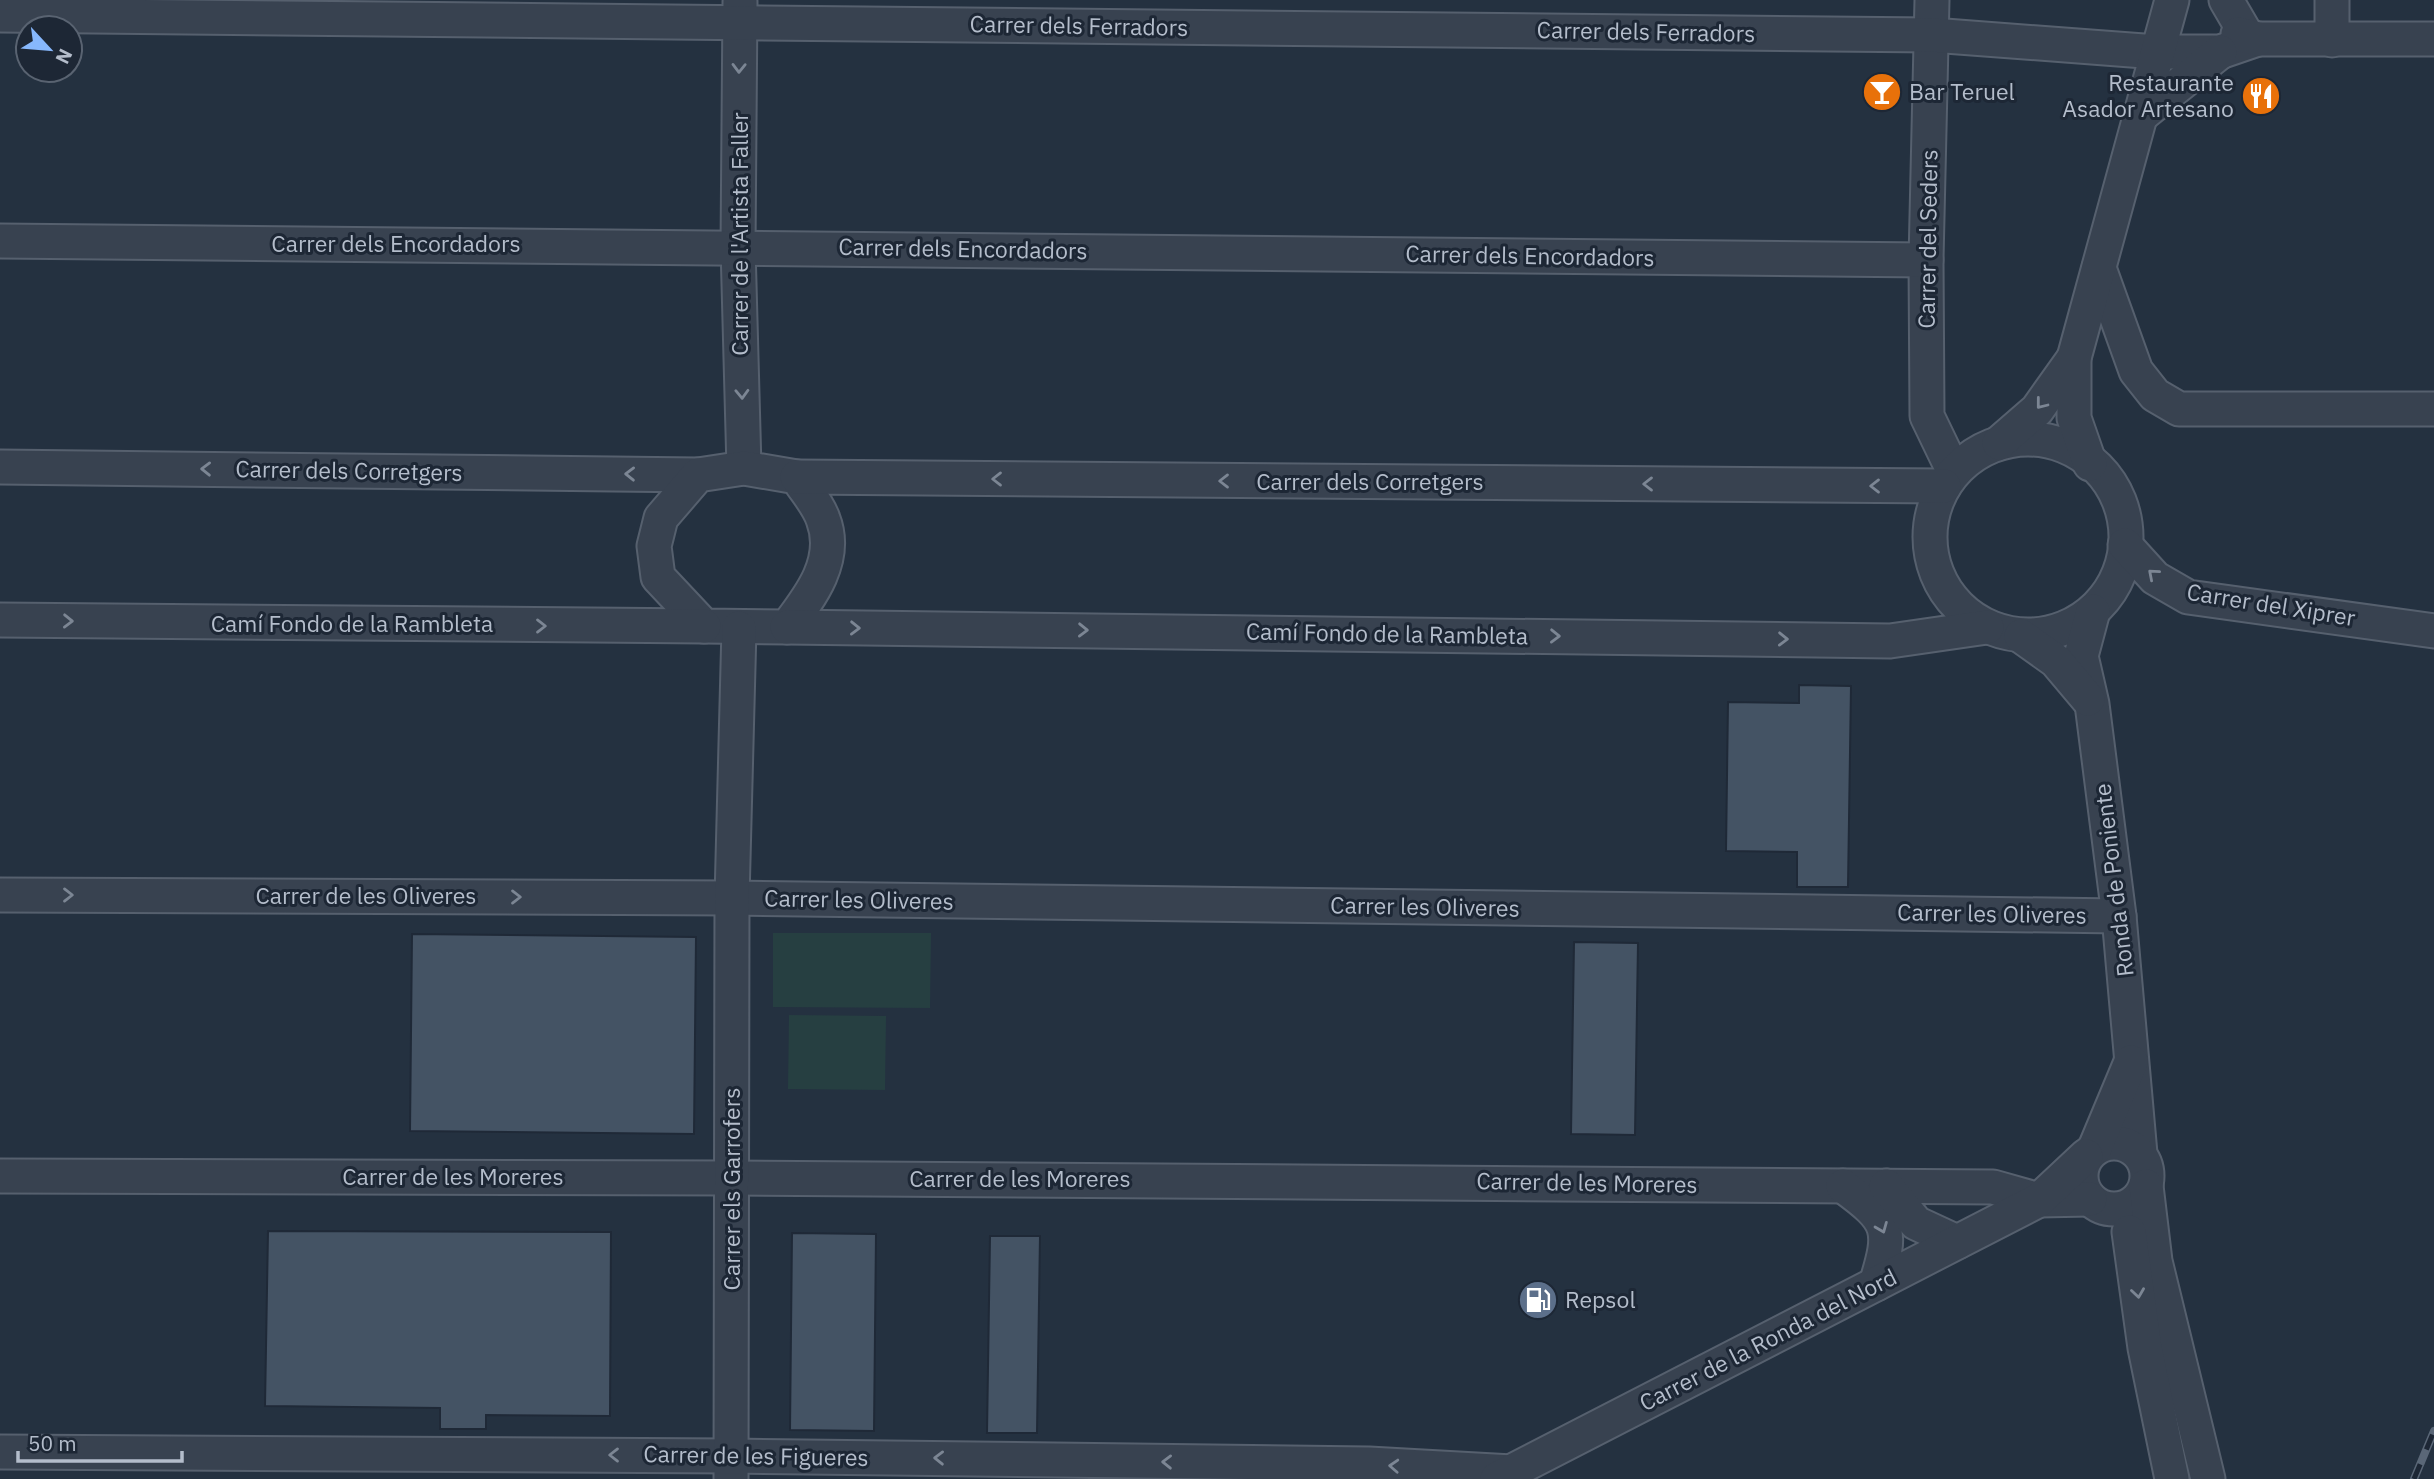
<svg xmlns="http://www.w3.org/2000/svg" width="2434" height="1479" font-family="'IBM Plex Sans',sans-serif">
	<rect width="100%" height="100%" fill="#243140"/>
	<g fill="#263f41">
		<polygon points="773,933 931,933 930,1008 773,1007"/>
		<polygon points="789,1015 886,1016 885,1090 788,1089"/>
	</g>
	<g fill="#445364" stroke="#1f2937" stroke-width="2">
		<polygon points="1799,685 1851,686 1848,887 1797,887 1797,852 1726,851 1728,702 1799,703"/>
		<polygon points="412,934 696,937 694,1134 410,1131"/>
		<polygon points="1574,942 1638,943 1635,1135 1571,1134"/>
		<polygon points="268,1231 611,1232 610,1416 486,1415 486,1429 440,1429 440,1408 265,1406"/>
		<polygon points="792,1233 876,1234 874,1431 790,1430"/>
		<polygon points="990,1236 1040,1236 1037,1433 987,1433"/>
	</g>
	<g fill="none" stroke-linecap="round" stroke-linejoin="round">
		<g stroke="#56606e" stroke-width="37">
			<g id="minor">
				<polyline points="1932,0 1926,260 1927,416 1954,472"/>
				<polyline points="2226,0 2247,36"/>
				<polyline points="2332,0 2332,40"/>
				<polyline points="740,2 738,247 744,468"/>
				<polyline points="0,15 1932,35 2157,52 2220,52 2258,39"/>
				<polyline points="2238,34 2258,39 2434,39"/>
				<polyline points="2140,116 2220,52"/>
				<polyline points="0,241 1926,260"/>
				<polyline points="2099,268 2136,371 2155,395 2179,409 2434,409"/>
				<circle cx="2028" cy="537" r="98"/>
				<polyline points="1999,443 2037,410 2074,358"/>
				<polyline points="2090,464 2074,418 2074,358 2172,0"/>
				<polyline points="0,467 698,475"/>
				<path d="M744,468L797,477C805,490 818,504 823,519C839,560 810,597 787,627L704,626L658,577L654,546L661,518L698,475Z"/>
				<polyline points="797,477 1944,486"/>
				<polyline points="2125,545 2155,578 2188,597 2434,631"/>
				<polyline points="2093,611 2081,656 2092,704 2119,916 2140,1154"/>
				<polyline points="0,620 704,626"/>
				<polyline points="787,627 1890,641 1987,627"/>
				<polyline points="2021,636 2056,661 2088,699"/>
				<polyline points="0,895 732,898 2119,916"/>
				<circle cx="2114" cy="1176" r="33"/>
				<polyline points="2095,1148 2131,1062"/>
				<polyline points="0,1176 732,1178 1993,1187 2039,1200 2090,1199"/>
				<path d="M1843,1186C1891,1221 1893,1229 1876,1284"/>
				<polyline points="1886,1186 1916,1223 1957,1242"/>
				<polyline points="2146,1186 2155,1261 2208,1479"/>
				<polyline points="2129,1232 2145,1348 2172,1479"/>
				<polyline points="0,1452 732,1456 1369,1464 1512,1472 1515,1479"/>
				<polyline points="731,1479 732,898 739,628"/>
				<polyline points="1497,1479 2039,1200 2086,1156"/>
			</g>
		</g>
		<use href="#minor" stroke="#384250" stroke-width="33"/>
		<g stroke="#5a6777" stroke-width="8">
			<polyline id="rail" points="2414,1479 2434,1431"/>
		</g>
		<use href="#rail" stroke="#1d2735" stroke-width="5" stroke-dasharray="16" stroke-linecap="butt"/>
	</g>
	<defs><path id="oneway-chevron" d="M-2-3.5L2.5 0L-2 3.5" fill="none" stroke-width="1.6" stroke-linecap="round" stroke-linejoin="round" transform="scale(1.75)"/></defs>
	<g stroke="#7c8694">
		<use href="#oneway-chevron" transform="translate(739 68) rotate(91)"/>
		<use href="#oneway-chevron" transform="translate(742 394) rotate(88)"/>
		<use href="#oneway-chevron" transform="translate(2041 404) rotate(128)"/>
		<use href="#oneway-chevron" transform="translate(206 469) rotate(-179)"/>
		<use href="#oneway-chevron" transform="translate(630 474) rotate(-179)"/>
		<use href="#oneway-chevron" transform="translate(997 479) rotate(-180)"/>
		<use href="#oneway-chevron" transform="translate(1224 481) rotate(-180)"/>
		<use href="#oneway-chevron" transform="translate(1648 484) rotate(-180)"/>
		<use href="#oneway-chevron" transform="translate(1875 486) rotate(-180)"/>
		<use href="#oneway-chevron" transform="translate(2153 574) rotate(-139)"/>
		<use href="#oneway-chevron" transform="translate(68 621) rotate(1)"/>
		<use href="#oneway-chevron" transform="translate(541 626)"/>
		<use href="#oneway-chevron" transform="translate(855 628) rotate(1)"/>
		<use href="#oneway-chevron" transform="translate(1083 630) rotate(1)"/>
		<use href="#oneway-chevron" transform="translate(1555 636) rotate(1)"/>
		<use href="#oneway-chevron" transform="translate(1783 639) rotate(1)"/>
		<use href="#oneway-chevron" transform="translate(68 895)"/>
		<use href="#oneway-chevron" transform="translate(516 897)"/>
		<use href="#oneway-chevron" transform="translate(1882 1228) rotate(68)"/>
		<use href="#oneway-chevron" transform="translate(2138 1293) rotate(82)"/>
		<use href="#oneway-chevron" transform="translate(614 1455) rotate(-180)"/>
		<use href="#oneway-chevron" transform="translate(939 1458) rotate(-179)"/>
		<use href="#oneway-chevron" transform="translate(1167 1462) rotate(-179)"/>
		<use href="#oneway-chevron" transform="translate(1394 1466) rotate(-177)"/>
	</g>
	<defs>
		<g id="bar-disc" transform="scale(2.0125)"><circle r="9.5" fill="#e8710a" stroke="#1d2735"/><path d="M-6-5H6L.8 .8V4.5H3.5V6h-7V4.5H-.8V.8Z" fill="#fff"/></g>
		<g id="restaurant-disc" transform="scale(2.0125)"><circle r="9.5" fill="#e8710a" stroke="#1d2735"/><path d="M-5-6h1v4h1v-4h1v4h1v-4h1v5L-1.5 .5V6h-2V.5L-5-1ZM5-6V6H3V1.5H1.5Q1.5-4 5-6Z" fill="#fff"/></g>
		<g id="fuel-disc" transform="scale(2.0125)"><circle r="9.5" fill="#5c6f8a" stroke="#1d2735"/><path d="M-5.5-6h7V0h2V4h1.3V-2.5L3-4.5l.8-.8L6-3V5H2.5V1h-1V6h-7ZM-4.2-4.7v3.2H.2V-4.7Z" fill="#fff"/></g>
	</defs>
	<g fill-rule="evenodd">
		<use href="#bar-disc" x="1882" y="92"/>
		<use href="#restaurant-disc" x="2261" y="96"/>
		<use href="#fuel-disc" x="1538" y="1300"/>
	</g>
	<g text-anchor="middle" stroke-width="6" stroke-linejoin="round" paint-order="stroke">
		<g font-size="23" fill="#b4bdcb" stroke="#1d2735">
			<text transform="translate(1079 26) rotate(1)" y="8">Carrer dels Ferradors</text>
			<text transform="translate(1646 32) rotate(1)" y="8">Carrer dels Ferradors</text>
			<text transform="translate(740 234) rotate(-90)" y="8">Carrer de l'Artista Faller</text>
			<text transform="translate(1928 239) rotate(-89)" y="8">Carrer del Seders</text>
			<text x="396" y="252">Carrer dels Encordadors</text>
			<text transform="translate(963 249) rotate(1)" y="8">Carrer dels Encordadors</text>
			<text transform="translate(1530 256) rotate(1)" y="8">Carrer dels Encordadors</text>
			<text transform="translate(349 471) rotate(1)" y="8">Carrer dels Corretgers</text>
			<text x="1370" y="490">Carrer dels Corretgers</text>
			<text transform="translate(2271 605) rotate(9)" y="8">Carrer del Xiprer</text>
			<text x="352" y="632">Camí Fondo de la Rambleta</text>
			<text transform="translate(1387 634) rotate(1)" y="8">Camí Fondo de la Rambleta</text>
			<text transform="translate(2114 880) rotate(-97)" y="8">Ronda de Poniente</text>
			<text x="366" y="904">Carrer de les Oliveres</text>
			<text transform="translate(859 900) rotate(1)" y="8">Carrer les Oliveres</text>
			<text transform="translate(1425 907) rotate(1)" y="8">Carrer les Oliveres</text>
			<text transform="translate(1992 914) rotate(1)" y="8">Carrer les Oliveres</text>
			<text x="453" y="1185">Carrer de les Moreres</text>
			<text x="1020" y="1187">Carrer de les Moreres</text>
			<text transform="translate(1587 1183) rotate(1)" y="8">Carrer de les Moreres</text>
			<text transform="translate(732 1189) rotate(-90)" y="8">Carrer els Garrofers</text>
			<text transform="translate(1768 1340) rotate(-27)" y="8">Carrer de la Ronda del Nord</text>
			<text transform="translate(756 1456) rotate(1)" y="8">Carrer de les Figueres</text>
		</g>
		<g font-size="23" fill="#b4bdcb" stroke="#1d2735" text-anchor="start">
			<text x="2234" y="91" text-anchor="end">Restaurante<tspan x="2234" dy="26">Asador Artesano</tspan></text>
			<text x="1909" y="100">Bar Teruel</text>
			<text x="1565" y="1308">Repsol</text>
		</g>
	</g>
	<g transform="translate(49 49) rotate(116)"><circle r="33" fill="#1d2735" stroke="#596371" stroke-width="2"/>
	<path d="M0-5L12 26L0 18L-12 26Z" fill="#87b8fd"/>
	<text y="-10" font-size="19" font-weight="bold" text-anchor="middle" fill="#b4bdcb">N</text>
	</g>
	<path d="M18 1451v10h164v-10" fill="none" stroke="#b4bdcb" stroke-width="3.5"/>
	<text x="28" y="1451" font-size="21" fill="#b4bdcb" stroke="#1d2735" stroke-width="5" paint-order="stroke">50 m</text>
</svg>
